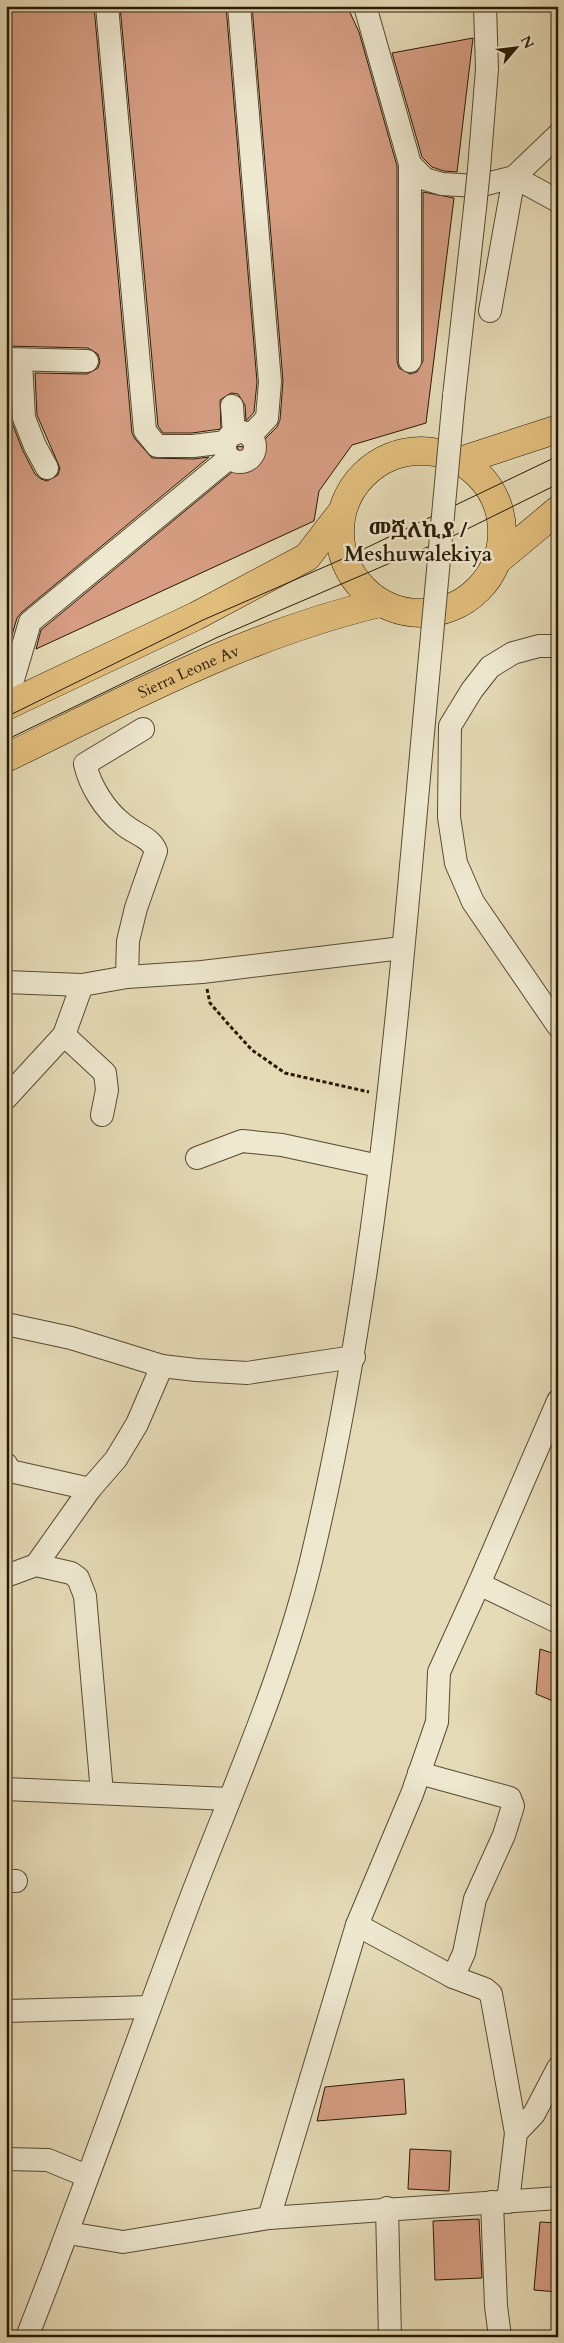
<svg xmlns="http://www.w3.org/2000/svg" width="564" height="2343" font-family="Cardo,'Noto Serif Ethiopic',serif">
	<rect width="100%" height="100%" fill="#e5dbb7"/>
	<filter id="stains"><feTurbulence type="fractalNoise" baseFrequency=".004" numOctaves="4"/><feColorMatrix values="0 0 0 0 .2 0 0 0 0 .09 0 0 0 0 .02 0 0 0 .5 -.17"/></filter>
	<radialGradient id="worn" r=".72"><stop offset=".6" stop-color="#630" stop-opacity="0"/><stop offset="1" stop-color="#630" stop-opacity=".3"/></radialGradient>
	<g fill="#d69d83" stroke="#281903">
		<polygon points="6,6 94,6 132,433 135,439 152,458 193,459 209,457 22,612 17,618 6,656 6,372 8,372 12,423 23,451 35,474 41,479 47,481 58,475 60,468 37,415 35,373 87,374 98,368 100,361 98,354 88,348 6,346"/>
		<polygon points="120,6 226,6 257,382 254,412 246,421 245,405 238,394 231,393 220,400 221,429 192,433 163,433 158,426"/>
		<polygon points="252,6 347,6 359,32 397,166 397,361 399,368 410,374 417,372 423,361 423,192 454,198 426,423 352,445 319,491 314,521 36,649 41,630 237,468 242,456 237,448 238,446 253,449 259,445 277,427 280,420 283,381"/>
		<polygon points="473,38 457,172 444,171 432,167 422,157 392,53"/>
		<polygon points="540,1649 558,1655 558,1703 536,1694"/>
		<polygon points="404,2079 406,2114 317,2121 325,2087"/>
		<polygon points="410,2149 451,2151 449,2191 408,2189"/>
		<polygon points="479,2219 482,2278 435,2280 433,2221"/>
		<polygon points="540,2222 558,2223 558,2292 534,2290"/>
	</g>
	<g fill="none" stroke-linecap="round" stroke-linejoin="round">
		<g stroke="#574a30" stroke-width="24">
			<g id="minor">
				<polyline points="107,6 145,431 157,446 193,446 226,442"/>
				<polyline points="239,6 270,382 267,418 250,436"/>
				<polyline points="365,6 410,164 425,179 442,184 478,186 514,177 558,135"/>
				<polyline points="410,164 410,361"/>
				<polyline points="479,169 487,69 485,6"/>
				<polyline points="490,311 514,177 558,201"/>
				<polyline points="6,359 87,361"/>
				<polyline points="21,360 24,418 35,446 47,468"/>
				<polyline points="454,396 475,208"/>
				<polyline points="232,406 234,434"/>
				<circle cx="240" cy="447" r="15"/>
				<polyline points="558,646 539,646 513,653 490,667 472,690 450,726 449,817 456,863 473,902 558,1026"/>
				<polyline points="6,703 30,622 229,458"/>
				<path d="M127,977L128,941L136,908L156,851C151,837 134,834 123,824C105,810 90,786 85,764L143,729"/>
				<polyline points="6,982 82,985 127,977 202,972 402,948"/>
				<polyline points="64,1035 105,1073 107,1090 102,1115"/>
				<polyline points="6,1098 64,1035 82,985"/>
				<polyline points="197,1158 242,1141 282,1145 379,1166"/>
				<polyline points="6,1324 71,1338 162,1366 196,1370 247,1373 354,1357"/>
				<polyline points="558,1401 479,1584 558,1622"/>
				<polyline points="6,1464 10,1471 90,1489"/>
				<polyline points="36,1565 90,1489 116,1459 137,1424 162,1366"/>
				<polyline points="6,1576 36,1565 71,1573 78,1578 85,1596 102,1793"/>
				<polyline points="479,1584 439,1672 437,1722 412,1794 357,1925 269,2218 558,2198"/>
				<polyline points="419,1773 510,1798 513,1806 504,1835 475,1899 464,1953 453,1977"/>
				<polyline points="6,1789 229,1799"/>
				<polyline points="6,1881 16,1881"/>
				<polyline points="357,1925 453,1977 485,1989 491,1994 516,2133"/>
				<polyline points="6,2011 150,2007"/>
				<polyline points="6,2159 48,2160 87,2176"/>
				<polyline points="492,2202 496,2306 500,2337"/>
				<polyline points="508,2202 516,2133 534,2114 558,2068"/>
				<polyline points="387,2208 390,2337"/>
				<polyline points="68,2233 123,2242 269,2218"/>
				<path d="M27,2337C84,2192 135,2045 190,1900C233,1788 283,1677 311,1561C383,1261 402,952 431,646"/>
			</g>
		</g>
		<g stroke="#281903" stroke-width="29">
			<g id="major">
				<circle cx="421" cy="532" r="81"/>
				<polyline points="460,461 558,429"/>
				<polyline points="498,560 558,510"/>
				<polyline points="6,706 196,616 307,557 341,513"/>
				<path id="s1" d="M6,758C127,699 248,634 380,603"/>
			</g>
		</g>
		<polyline stroke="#281903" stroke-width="3" stroke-dasharray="4 2.5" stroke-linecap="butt" points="207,989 210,1003 229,1025 252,1050 285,1073 369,1092"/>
		<use href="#minor" stroke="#eee8d0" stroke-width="22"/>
		<use href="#major" stroke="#e2be7c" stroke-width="28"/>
		<g stroke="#281903" stroke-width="1">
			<polyline points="6,717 203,620 347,557 558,456"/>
			<polyline points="6,740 216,638 453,536 558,484"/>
		</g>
		<g stroke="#574a30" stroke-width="24" stroke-linecap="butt">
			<g id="minor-bridge">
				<polyline points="475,208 479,169"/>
				<polyline points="431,646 454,396"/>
			</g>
		</g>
		<use href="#minor-bridge" stroke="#eee8d0" stroke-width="22"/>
	</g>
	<g text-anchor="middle" stroke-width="5" stroke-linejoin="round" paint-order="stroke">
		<g font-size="16" fill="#281903" stroke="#eee8d0">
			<text dy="6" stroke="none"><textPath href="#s1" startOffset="202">Sierra Leone Av</textPath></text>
		</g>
		<g font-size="21" font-weight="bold" fill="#281903" stroke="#eee8d0">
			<text x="418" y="537">መሿለኪያ /<tspan x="418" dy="24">Meshuwalekiya</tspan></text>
		</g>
	</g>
	<rect width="564" height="2343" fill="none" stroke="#e5dbb7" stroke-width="25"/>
	<rect x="8" y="8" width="549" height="2328" fill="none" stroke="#281903" stroke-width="2.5"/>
	<rect x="12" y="12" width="539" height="2318" fill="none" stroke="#281903"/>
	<g transform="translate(516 48) rotate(62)" stroke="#eee8d0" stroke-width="4" paint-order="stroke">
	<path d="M0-4L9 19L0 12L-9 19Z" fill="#281903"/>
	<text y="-8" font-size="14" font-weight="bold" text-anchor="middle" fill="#281903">N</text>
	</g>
	<rect width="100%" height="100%" filter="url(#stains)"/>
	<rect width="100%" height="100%" fill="url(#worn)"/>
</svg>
